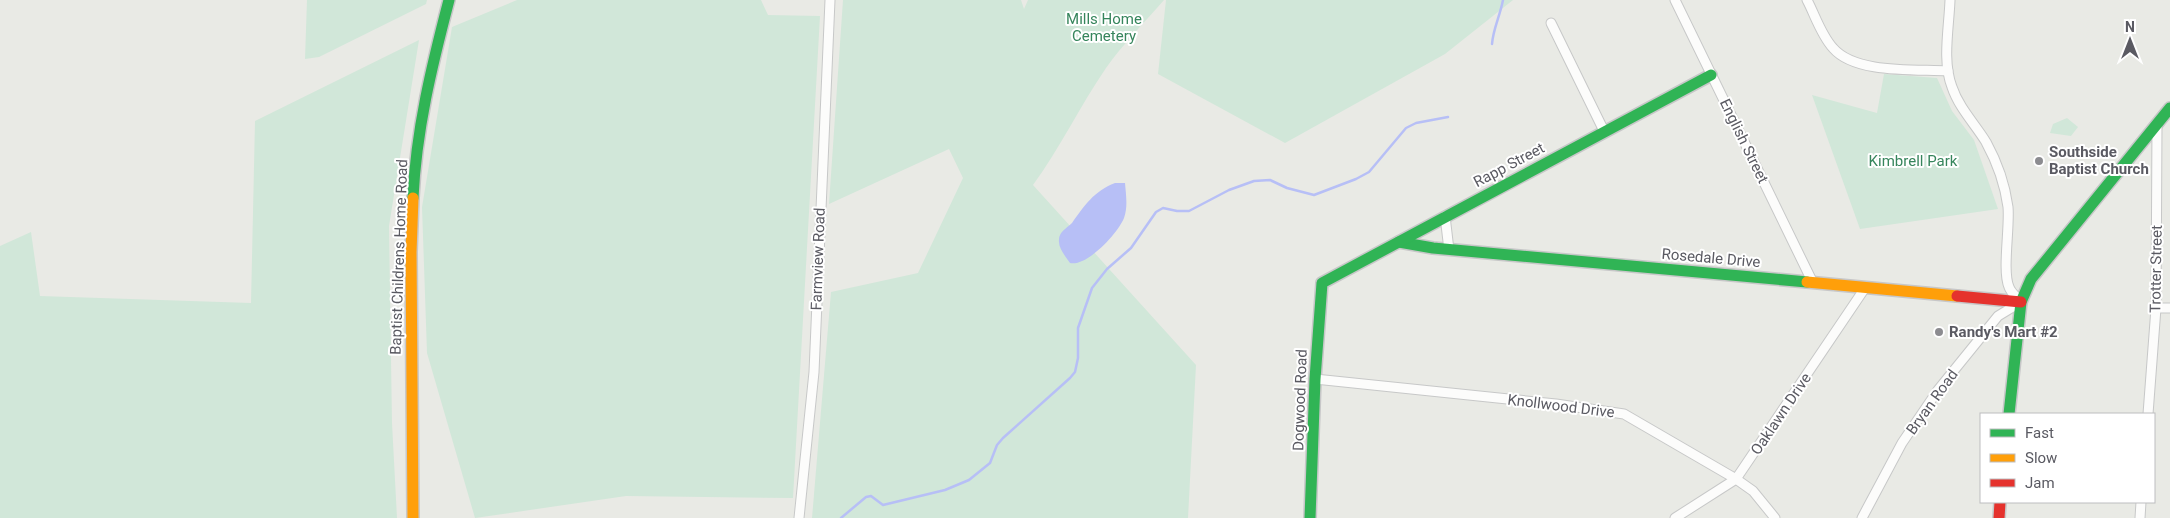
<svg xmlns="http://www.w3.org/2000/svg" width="2170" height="518" font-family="Roboto,sans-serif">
	<rect width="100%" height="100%" fill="#e9eae5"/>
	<g fill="#d1e7d9">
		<polygon points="307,0 427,0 426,4 319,57 305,59"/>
		<polygon points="517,0 761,0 768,15 820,16 793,498 626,496 475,518 427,353 422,207 452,27"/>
		<path d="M843,0H1021L1024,9L1028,0H1164C1145,22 1123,44 1106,68C1080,106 1060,148 1033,185L1196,365L1188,518H812L831,292L918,273L963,178L949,149L829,204Z"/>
		<polygon points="1166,0 1513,0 1445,54 1285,143 1158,74"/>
		<polygon points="419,40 389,226 392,423 397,518 0,518 0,246 31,232 40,296 251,303 255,121"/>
		<polygon points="1884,74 1937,78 1952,111 1974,140 1998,209 1860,229 1812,95 1877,113"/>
		<polygon points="2067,118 2078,127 2071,136 2050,133 2053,124"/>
	</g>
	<path fill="#b7bff6" d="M1115,183H1125C1126,195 1128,207 1124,218C1118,233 1087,267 1070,263C1066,257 1059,249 1059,242C1058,232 1066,229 1072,223C1084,206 1094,191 1115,183Z"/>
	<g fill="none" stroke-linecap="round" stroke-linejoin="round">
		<g stroke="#b7bff6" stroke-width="2.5">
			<path d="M1492,44C1493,29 1500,16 1503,0"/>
			<polyline points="841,518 866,497 871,496 883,505 945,490 969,480 990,463 997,445 1003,438 1070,378 1075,372 1078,358 1078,328 1092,288 1107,269 1131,248 1156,212 1163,208 1177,211 1189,211 1229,190 1254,181 1270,180 1287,188 1314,195 1356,179 1369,172 1406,128 1416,123 1448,117"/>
		</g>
		<g stroke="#c7c8c8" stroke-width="11">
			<g id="street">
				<polyline points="1675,0 1813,283"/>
				<path d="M1807,0C1815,15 1821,35 1833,48C1855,74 1916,69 1948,71"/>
				<polyline points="1551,23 1604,131"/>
				<polyline points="1445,216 1449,250"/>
				<polyline points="2156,308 2170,308"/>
				<polyline points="1315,379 1556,404 1624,414 1736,479 1753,491 1775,518"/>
				<polyline points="2148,414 2156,308 2157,124"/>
				<polyline points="799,518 814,372 830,0"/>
				<polyline points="1675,518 1736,479 1865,288"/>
				<path d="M1862,518L1902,443L1938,390L1998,316L2021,302C2017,297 2011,293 2009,287C2002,271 2010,227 2008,207C2005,185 1997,162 1986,142C1975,124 1959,108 1952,87C1942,61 1949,28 1950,0"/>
				<polyline points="2140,518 2141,502"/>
			</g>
		</g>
		<g stroke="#c7c7c8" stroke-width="14">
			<g id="fast">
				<path d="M413,198C416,130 432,65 449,0"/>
				<polyline points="1399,242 1433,248 1807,282"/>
				<polyline points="2009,414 2021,302 2031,279 2170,108"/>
				<polyline points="1310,518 1315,379 1322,283 1711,75"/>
			</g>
		</g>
		<g stroke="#c7c7c8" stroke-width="14">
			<g id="slow">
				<polyline points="1807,282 1957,296"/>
				<polyline points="413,518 411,252 413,198"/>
			</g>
		</g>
		<g stroke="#c7c7c8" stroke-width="14">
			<g id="jam">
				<polyline points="1957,296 2021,302"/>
				<polyline points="1999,518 2000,502"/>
			</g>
		</g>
		<use href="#street" stroke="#fcfcfb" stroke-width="9"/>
		<use href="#fast" stroke="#30b455" stroke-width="11"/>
		<use href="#slow" stroke="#ff9f0a" stroke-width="11"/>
		<use href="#jam" stroke="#e5322d" stroke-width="11"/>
	</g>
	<g fill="#8c8c90" stroke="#fff" stroke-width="2">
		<circle cx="2039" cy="161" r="5"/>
		<circle cx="1939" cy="332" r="5"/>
	</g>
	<g text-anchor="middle" stroke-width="4" stroke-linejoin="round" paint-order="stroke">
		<g font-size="15" fill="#36855c" stroke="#fff">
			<text x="1104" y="24">Mills Home<tspan x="1104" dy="17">Cemetery</tspan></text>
			<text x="1913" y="166">Kimbrell Park</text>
		</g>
		<g font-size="15" fill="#5a5a62" stroke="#fff">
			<text transform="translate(1744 141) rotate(64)" y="5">English Street</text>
			<text transform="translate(1509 165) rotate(-28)" y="5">Rapp Street</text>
			<text transform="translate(399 257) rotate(-88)" y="5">Baptist Childrens Home Road</text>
			<text transform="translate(1711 258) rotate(5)" y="5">Rosedale Drive</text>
			<text transform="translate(818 259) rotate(-88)" y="5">Farmview Road</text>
			<text transform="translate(2156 269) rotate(-89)" y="5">Trotter Street</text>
			<text transform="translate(1300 400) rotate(-88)" y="5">Dogwood Road</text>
			<text transform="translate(1932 402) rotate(-54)" y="5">Bryan Road</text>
			<text transform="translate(1561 406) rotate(7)" y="5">Knollwood Drive</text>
			<text transform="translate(1781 414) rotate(-56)" y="5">Oaklawn Drive</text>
		</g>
		<g font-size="15" font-weight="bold" fill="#5a5a62" stroke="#fff" text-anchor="start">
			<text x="2049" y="157">Southside<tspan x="2049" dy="17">Baptist Church</tspan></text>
			<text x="1949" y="337">Randy's Mart #2</text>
		</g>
	</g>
	<rect x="1980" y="413" width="175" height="90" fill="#ffffff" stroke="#bdbdc0"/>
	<rect x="1990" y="429" width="25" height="8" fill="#30b455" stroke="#bdbdc0"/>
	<text x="2025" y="438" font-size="15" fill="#5a5a62">Fast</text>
	<rect x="1990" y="454" width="25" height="8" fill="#ff9f0a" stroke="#bdbdc0"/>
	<text x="2025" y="463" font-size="15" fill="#5a5a62">Slow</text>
	<rect x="1990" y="479" width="25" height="8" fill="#e5322d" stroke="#bdbdc0"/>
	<text x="2025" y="488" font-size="15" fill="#5a5a62">Jam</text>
	<g transform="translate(2130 40)" stroke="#ffffff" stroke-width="4" paint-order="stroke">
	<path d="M0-4L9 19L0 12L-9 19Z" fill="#5a5a62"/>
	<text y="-8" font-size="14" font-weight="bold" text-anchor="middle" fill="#5a5a62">N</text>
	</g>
</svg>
